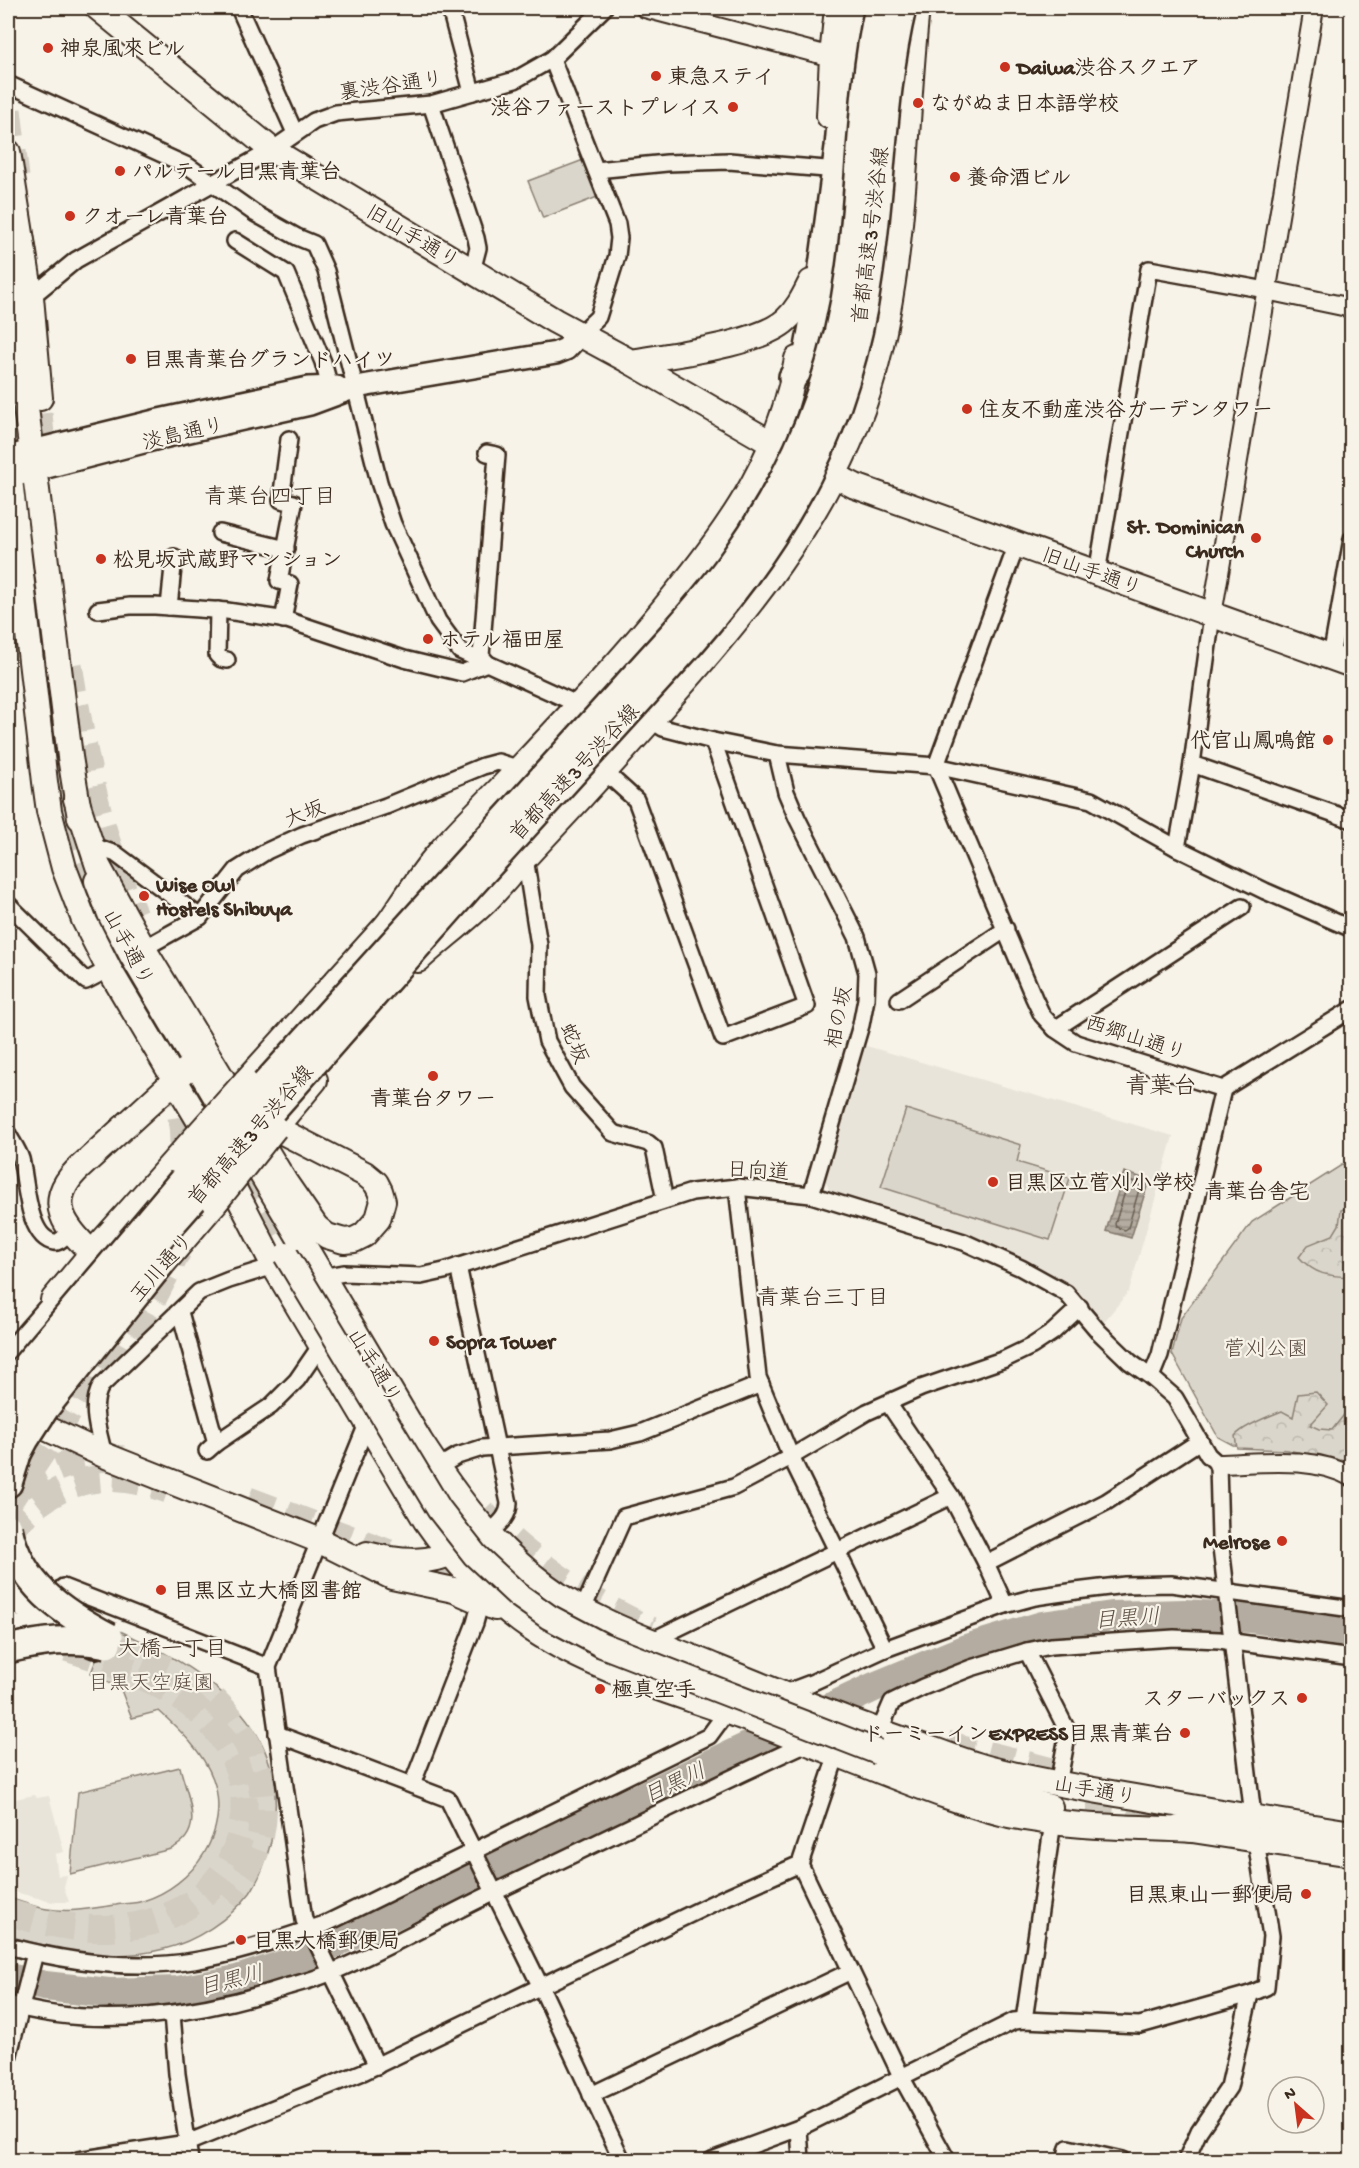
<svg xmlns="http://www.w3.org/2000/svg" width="1359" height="2168" font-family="'Gochi Hand','Klee One',sans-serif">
	<defs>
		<pattern id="forest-crowns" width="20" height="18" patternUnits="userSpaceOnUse" patternTransform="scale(1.5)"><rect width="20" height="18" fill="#dbd6cb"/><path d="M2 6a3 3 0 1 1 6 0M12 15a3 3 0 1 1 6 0" fill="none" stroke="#bdb8ae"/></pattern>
		<pattern id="water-rules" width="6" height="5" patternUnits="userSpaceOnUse" patternTransform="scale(1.5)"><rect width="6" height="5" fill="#b4aca0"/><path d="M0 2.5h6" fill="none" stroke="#948c82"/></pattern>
	</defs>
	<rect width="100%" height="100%" fill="#f7f3e8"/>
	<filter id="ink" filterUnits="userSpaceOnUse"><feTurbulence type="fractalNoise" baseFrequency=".0167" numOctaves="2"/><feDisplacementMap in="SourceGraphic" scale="12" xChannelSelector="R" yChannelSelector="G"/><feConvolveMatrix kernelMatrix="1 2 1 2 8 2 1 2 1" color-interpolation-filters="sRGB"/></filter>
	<g filter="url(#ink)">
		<g fill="#e9e4d9">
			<polygon points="863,1045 1173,1136 1129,1291 1103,1323 1073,1287 1052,1274 1018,1257 938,1226 851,1200 829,1190 823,1174"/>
			<polygon points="34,1795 37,1798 49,1796 64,1852 55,1854 58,1876 67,1875 64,1887 69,1902 52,1902 8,1890 8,1797 9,1796 11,1800"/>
		</g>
		<g fill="#dbd6cb" stroke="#8b8074" stroke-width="1.5">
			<polygon points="586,159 600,196 543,218 528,181"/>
			<polygon points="906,1109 1021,1145 1017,1162 1070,1178 1050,1240 881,1187"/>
			<polygon points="1351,1159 1351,1460 1271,1447 1233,1445 1218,1437 1172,1354 1181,1318 1252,1222"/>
			<path d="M109,1626C156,1647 206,1672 241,1712C277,1754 283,1805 267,1856C263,1868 257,1883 250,1893C230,1919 195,1942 164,1949C109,1963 60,1950 8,1936V1898C20,1901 34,1907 47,1909C70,1913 93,1908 116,1905C125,1903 135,1904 143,1901C193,1886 232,1831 213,1779C203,1752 180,1730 159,1711L132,1718L121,1690L91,1673Z"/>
			<path d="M180,1767C187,1797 207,1832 171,1849L70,1874L78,1792Z"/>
		</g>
		<g fill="url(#forest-crowns)" stroke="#8b8074" stroke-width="1.5">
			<path d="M1351,1206V1277C1328,1276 1315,1275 1299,1257L1308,1245L1333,1235L1339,1225L1341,1210Z"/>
			<path d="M1316,1392L1328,1405L1310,1425L1319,1429L1332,1430L1351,1406V1464L1344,1461L1287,1450L1237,1448L1235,1436C1243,1427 1269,1416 1282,1411L1293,1417L1298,1394Z"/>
		</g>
		<polygon fill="url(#water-rules)" stroke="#84786c" stroke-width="1.5" points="1124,1172 1149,1180 1131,1238 1106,1231"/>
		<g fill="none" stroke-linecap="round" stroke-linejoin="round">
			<polygon stroke="#6b5e52" stroke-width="1.5" points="1131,1181 1139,1183 1140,1186 1128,1228 1125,1230 1116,1227 1115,1224 1128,1182"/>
			<polyline stroke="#b4aca0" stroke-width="30" points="8,1978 45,1986 109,1993 178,1991 237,1980 296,1961 874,1687 966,1649 1042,1626 1112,1616 1184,1614 1251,1618 1352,1633"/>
			<path stroke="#d1cbc0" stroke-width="24" stroke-dasharray="24 12" stroke-linecap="butt" d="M774,467C793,426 809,386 821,343"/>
			<g stroke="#d1cbc0" stroke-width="27" stroke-dasharray="27 14" stroke-linecap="butt">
				<polyline points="8,110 16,177"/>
				<polyline points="35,373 43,455"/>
				<polyline points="29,516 50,697 58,740"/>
				<path d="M69,665C83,751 99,835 134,915"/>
				<path d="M51,743C60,819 85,891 116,961"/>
				<polyline points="185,1067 303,1273"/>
				<path d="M171,1077C182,1107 185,1137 182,1169"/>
				<polyline points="113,1370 140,1324 178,1251"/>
				<path d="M21,1487C49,1467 88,1455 123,1459"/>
				<polyline points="248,1500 384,1551 488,1587"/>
				<polyline points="8,1503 67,1415 112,1338"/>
				<path d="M482,1512C529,1561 589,1602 651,1630"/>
				<path d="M8,1532C55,1479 101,1466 168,1490"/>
				<polyline points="107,1644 167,1669"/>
				<path d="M214,1700C272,1756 283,1838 226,1898"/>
				<polyline points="947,1744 1052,1771"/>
				<polyline points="1088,1800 1210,1823"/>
				<path d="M8,1912C52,1926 101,1935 147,1923C242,1899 277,1793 208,1720C172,1682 96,1656 45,1642"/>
			</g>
			<g stroke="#3b2a1e" stroke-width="20">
				<g id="minor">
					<polyline points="239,8 295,133"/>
					<polyline points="450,9 472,92"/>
					<polyline points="552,59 617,224 619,238 617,256 598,317 580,334"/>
					<polyline points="8,84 188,166 256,214 297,237 314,244 326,271 379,482 393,524 438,621 460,651 579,705"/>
					<polyline points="431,104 476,238 478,248 472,271"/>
					<polyline points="596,170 667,163 729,161 826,169"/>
					<polyline points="235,241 286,273 323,362 330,387"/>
					<polyline points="31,297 76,260 272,150 314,121 336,113 431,104 515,80 552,59 604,8"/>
					<polyline points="220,533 286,549"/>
					<polyline points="1017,544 936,766 1034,998 1042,1015 1055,1029 1076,1043 1223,1089"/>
					<polyline points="1097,573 1149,269 1266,290"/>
					<polyline points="169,607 174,557"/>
					<polyline points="8,610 24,608"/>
					<polyline points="98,610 130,606 155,606 227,611 287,620 404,659 462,673 487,663 481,656 497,455 487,453"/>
					<polyline points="218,610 217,655 221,659 227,660"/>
					<polyline points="283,620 290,584 279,581 294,503 281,500 289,439"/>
					<polyline points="1331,657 1352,539"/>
					<polyline points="651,720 663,728 713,741 777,754 936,766 1091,800 1177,848 1265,891 1352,929"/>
					<polyline points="777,754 786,792 797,818 857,937 867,973 866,999 861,1025 811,1195"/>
					<polyline points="1192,764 1352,820"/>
					<polyline points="605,772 636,800 723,1038 807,1006 713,741"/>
					<polyline points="90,845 116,854 200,917"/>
					<polyline points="1177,848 1192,764 1212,615"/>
					<polyline points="525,858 539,945 538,996 547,1041 572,1087 613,1133 648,1143 654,1148 665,1200"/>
					<polyline points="8,904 86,981 109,969"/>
					<polyline points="137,952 200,917 237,870 267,851 302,835 386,806 483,766 498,762 520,769"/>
					<polyline points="899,1000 1006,929"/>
					<polyline points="1055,1029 1242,907"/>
					<polyline points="1223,1089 1352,1009"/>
					<path d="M8,1134C12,1142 18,1150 21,1159C26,1177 27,1238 54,1242C60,1243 61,1238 66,1237C69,1236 73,1237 76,1237"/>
					<polyline points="737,1187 758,1377 791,1457 885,1649"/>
					<path d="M458,1266L509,1503C509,1517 498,1525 488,1534"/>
					<polyline points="322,1277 344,1273 421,1276 444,1271 692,1192 737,1187 811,1195 964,1242 1021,1268 1066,1293 1099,1332 1130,1362 1151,1377"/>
					<polyline points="180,1312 216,1443 207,1451"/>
					<polyline points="888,1403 951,1496 986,1563 1005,1605 1035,1597 1076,1591 1125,1585 1171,1584 1352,1609"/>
					<polyline points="367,1424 268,1667 304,1920 312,1933 377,2066"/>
					<polyline points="216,1443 271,1406 297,1380 321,1345"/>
					<path d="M104,1455C99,1433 89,1407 101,1386L199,1292L229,1280L274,1266"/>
					<polyline points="437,1468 457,1456 482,1448 610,1440 640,1433 761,1384"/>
					<polyline points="986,1563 1106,1502 1200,1441"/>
					<polyline points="63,1587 268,1667"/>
					<polyline points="583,1609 624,1517 734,1487 791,1457 867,1412 921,1388 1005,1359 1032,1346 1053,1332 1080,1307"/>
					<polyline points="653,1640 951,1496"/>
					<polyline points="1027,1651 1068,1732 1058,1784"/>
					<polyline points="782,1694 811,1683 885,1649 1005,1605"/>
					<polyline points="879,1732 892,1702 923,1687 971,1668 1027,1651 1051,1646 1174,1638 1219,1640 1352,1658"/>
					<polyline points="277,1734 448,1799 541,1987 622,2160"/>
					<polyline points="412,1785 475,1623 481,1601"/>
					<polyline points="800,1864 902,2078 947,2160"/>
					<path d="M8,1946C68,1962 131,1971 193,1961C238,1954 282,1938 325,1924L709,1736L720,1721L723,1711"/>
					<path d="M8,2004C96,2031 203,2014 289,1986C304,1982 319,1978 332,1972C390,1948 443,1916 499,1890C602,1841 704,1790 807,1743"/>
					<polyline points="172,2014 177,2074 190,2160"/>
					<polyline points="1024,2020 1054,1815"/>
					<polyline points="8,2058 35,1953"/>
					<polyline points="591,2095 851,1971"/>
					<polyline points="799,2128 801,2160"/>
					<polyline points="78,2160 187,2143 363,2072 726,1897 800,1864 837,1754"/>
					<polyline points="712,2160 799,2128 1014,2021 1024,2020 1140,2025 1250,1994 1266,1987 1271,1936 1256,1841 1220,1539 1218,1464 1208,1455 1175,1398 1151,1377 1160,1355 1223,1089"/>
					<polyline points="1065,2160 1068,2148 1122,2160"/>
					<polyline points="1186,2160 1199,2131 1229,2087 1250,1994"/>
				</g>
			</g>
			<g stroke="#3b2a1e" stroke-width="22">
				<g id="tertiary">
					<polyline points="645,8 832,57"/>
					<polyline points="1266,290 1352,308"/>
					<polyline points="1212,615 1314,8"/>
					<path d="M1218,1464C1261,1463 1312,1455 1352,1477"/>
				</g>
			</g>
			<g stroke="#3b2a1e" stroke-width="26">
				<g id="secondary">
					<polyline points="8,457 159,420 308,388 337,387"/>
					<polyline points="8,477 163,437 310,404 356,387 556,353 566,349 580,334"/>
				</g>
			</g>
			<g stroke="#3b2a1e" stroke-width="28">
				<g id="primary">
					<polyline points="98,8 272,150 555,321 631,362 773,444 855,486 1352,665"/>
					<polyline points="8,152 31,297 40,398"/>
					<polyline points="8,274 37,490 70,757 80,818"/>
					<polyline points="8,462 45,782 49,811 64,868 84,920 109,969 214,1146"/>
					<path d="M97,881L111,916L131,954L420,1441C457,1498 492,1545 546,1586C596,1624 659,1643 716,1667C787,1696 858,1725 931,1749C951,1756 971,1764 991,1769C1038,1781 1086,1789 1135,1797C1207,1810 1279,1822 1352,1833"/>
					<path d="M222,1165L274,1266L426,1521C455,1563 491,1601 533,1630C594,1671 673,1692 742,1717C790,1736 837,1754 885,1773C926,1789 967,1805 1009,1815C1070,1828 1133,1827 1194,1830"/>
					<path d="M92,1253C65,1227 45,1203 76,1171L185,1071"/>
					<polyline points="23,1411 48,1429 104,1455 318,1540 392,1577 454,1590 495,1608"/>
					<path d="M367,1554C402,1563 430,1565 464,1548"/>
					<polyline points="878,1752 982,1788 1050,1807"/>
					<polyline points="1179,1828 1352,1854"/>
				</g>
			</g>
			<g stroke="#3b2a1e" stroke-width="28">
				<g id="trunk">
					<polyline points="829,116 832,57 837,8"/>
					<path d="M631,362C669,355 759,345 786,320C798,309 804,296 811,282"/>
					<polyline points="76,799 98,866 143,948 285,1182 316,1227 327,1236 344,1241 354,1240 364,1235 378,1219 383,1201 380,1191 376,1183 365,1174 275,1128 315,1080"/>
					<path d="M385,928C402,904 418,877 438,854C463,825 492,798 519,769C572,713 625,657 673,597C735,521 779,457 797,359"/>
					<path d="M418,960C440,940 464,922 486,901C502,885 516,867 531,851C566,814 600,777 634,739C731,630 833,519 873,376C907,256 904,130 917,8"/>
					<polyline points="245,1082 394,917"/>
					<polyline points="150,1279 215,1203"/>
					<polyline points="53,1300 92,1253 175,1160"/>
				</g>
			</g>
			<g stroke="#3b2a1e" stroke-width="32">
				<g id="motorway">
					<polyline points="793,377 807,359 821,281 839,147 851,8"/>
					<polyline points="8,1360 71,1288"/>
					<polyline points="8,1483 17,1454"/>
					<polyline points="8,1595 95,1644"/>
					<polyline points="8,1628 62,1639"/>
				</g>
			</g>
			<use href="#minor" stroke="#f7f3e8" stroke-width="15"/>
			<use href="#tertiary" stroke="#f7f3e8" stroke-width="18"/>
			<use href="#secondary" stroke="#f7f3e8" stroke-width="21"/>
			<use href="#primary" stroke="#f7f3e8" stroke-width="24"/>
			<use href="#trunk" stroke="#f7f3e8" stroke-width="24"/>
			<use href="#motorway" stroke="#f7f3e8" stroke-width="27"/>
			<g stroke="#3b2a1e" stroke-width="28" stroke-linecap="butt">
				<polyline id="primary-bridge" points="286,1255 439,1509 475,1555 518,1595 549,1617 602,1645 878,1752"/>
			</g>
			<g stroke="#3b2a1e" stroke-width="28" stroke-linecap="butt">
				<g id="trunk-bridge">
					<polyline points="175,1160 245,1082"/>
					<polyline points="215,1203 275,1128"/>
				</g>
			</g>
			<g stroke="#3b2a1e" stroke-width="32" stroke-linecap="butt">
				<g id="motorway-bridge">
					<path d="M8,1387L243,1109L675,632C696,608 717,584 735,558C796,472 836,374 850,269C862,183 860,93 879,8"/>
					<path d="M8,1418L151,1247L469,887L690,644C787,533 847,426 868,278C882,188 881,96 902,8"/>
					<polyline points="17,1454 25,1439 45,1408 161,1263"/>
					<path d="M8,1528C20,1585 62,1612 109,1637"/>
					<path d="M8,1649C41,1641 73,1637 107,1644"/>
				</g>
			</g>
			<use href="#primary-bridge" stroke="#f7f3e8" stroke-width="24"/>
			<use href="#trunk-bridge" stroke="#f7f3e8" stroke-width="24"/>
			<use href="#motorway-bridge" stroke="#f7f3e8" stroke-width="27"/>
		</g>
	</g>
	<g fill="#c8321e" stroke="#f7f3e8" stroke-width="2">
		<circle cx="48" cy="48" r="6"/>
		<circle cx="1005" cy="67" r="6"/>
		<circle cx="656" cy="76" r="6"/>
		<circle cx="918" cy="103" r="6"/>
		<circle cx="733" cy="107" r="6"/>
		<circle cx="120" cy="171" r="6"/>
		<circle cx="955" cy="177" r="6"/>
		<circle cx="70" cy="216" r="6"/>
		<circle cx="131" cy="359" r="6"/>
		<circle cx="967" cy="409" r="6"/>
		<circle cx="1256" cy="538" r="6"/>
		<circle cx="101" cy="559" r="6"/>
		<circle cx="428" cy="639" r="6"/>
		<circle cx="1328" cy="740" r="6"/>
		<circle cx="144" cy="896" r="6"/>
		<circle cx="433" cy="1076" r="6"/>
		<circle cx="1257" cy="1169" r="6"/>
		<circle cx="993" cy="1182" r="6"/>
		<circle cx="434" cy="1341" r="6"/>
		<circle cx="1282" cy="1541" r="6"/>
		<circle cx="161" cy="1590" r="6"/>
		<circle cx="600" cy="1689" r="6"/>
		<circle cx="1302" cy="1698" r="6"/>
		<circle cx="1185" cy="1733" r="6"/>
		<circle cx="1306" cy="1894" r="6"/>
		<circle cx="241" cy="1940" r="6"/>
	</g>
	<g text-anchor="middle" stroke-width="4.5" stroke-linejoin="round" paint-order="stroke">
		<g font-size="21" font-weight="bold" fill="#3b2a1e" stroke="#f7f3e8" text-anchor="start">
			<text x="60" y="55">神泉風來ビル</text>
			<text x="1017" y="74">Daiwa渋谷スクエア</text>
			<text x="668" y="83">東急ステイ</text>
			<text x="930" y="110">ながぬま日本語学校</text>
			<text x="721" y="114" text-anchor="end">渋谷ファーストプレイス</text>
			<text x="132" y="178">パルテール目黒青葉台</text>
			<text x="967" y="184">養命酒ビル</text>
			<text x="82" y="223">クオーレ青葉台</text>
			<text x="143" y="366">目黒青葉台グランドハイツ</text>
			<text x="979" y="416">住友不動産渋谷ガーデンタワー</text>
			<text x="1244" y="533" text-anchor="end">St. Dominican<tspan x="1244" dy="24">Church</tspan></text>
			<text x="113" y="566">松見坂武蔵野マンション</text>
			<text x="440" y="646">ホテル福田屋</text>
			<text x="1316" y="747" text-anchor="end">代官山鳳鳴館</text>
			<text x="156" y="891">Wise Owl<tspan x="156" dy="24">Hostels Shibuya</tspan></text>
			<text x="433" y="1105" text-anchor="middle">青葉台タワー</text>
			<text x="1005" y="1189">目黒区立菅刈小学校</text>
			<text x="1257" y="1198" text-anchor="middle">青葉台舎宅</text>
			<text x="446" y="1348">Sopra Tower</text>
			<text x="1270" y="1548" text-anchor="end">Melrose</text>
			<text x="173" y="1597">目黒区立大橋図書館</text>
			<text x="612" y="1696">極真空手</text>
			<text x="1290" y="1705" text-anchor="end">スターバックス</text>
			<text x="1173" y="1740" text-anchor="end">ドーミーインEXPRESS目黒青葉台</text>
			<text x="1294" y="1901" text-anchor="end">目黒東山一郵便局</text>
			<text x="253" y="1947">目黒大橋郵便局</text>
		</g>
		<g font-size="21" fill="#3b2a1e" stroke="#f7f3e8">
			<text transform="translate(391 85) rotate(-8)" y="7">裏渋谷通り</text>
			<text transform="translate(870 235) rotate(-83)" y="7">首都高速3号渋谷線</text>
			<text transform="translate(413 236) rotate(31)" y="7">旧山手通り</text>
			<text transform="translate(183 433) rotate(-13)" y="7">淡島通り</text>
			<text transform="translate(1092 571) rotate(20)" y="7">旧山手通り</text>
			<text transform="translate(574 772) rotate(-47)" y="7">首都高速3号渋谷線</text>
			<text transform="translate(304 813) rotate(-21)" y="7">大坂</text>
			<text transform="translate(129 947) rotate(62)" y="7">山手通り</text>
			<text transform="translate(838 1017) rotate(-79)" y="7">相の坂</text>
			<text transform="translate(1136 1037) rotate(18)" y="7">西郷山通り</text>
			<text transform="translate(575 1043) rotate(67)" y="7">蛇坂</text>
			<text transform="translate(250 1135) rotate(-49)" y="7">首都高速3号渋谷線</text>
			<text transform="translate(758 1170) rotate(3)" y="7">日向道</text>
			<text transform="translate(161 1267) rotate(-49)" y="7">玉川通り</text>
			<text transform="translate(375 1366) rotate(59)" y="7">山手通り</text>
			<text transform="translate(1095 1790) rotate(10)" y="7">山手通り</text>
		</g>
		<g font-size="21" fill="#5b4c41" stroke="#f7f3e8">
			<text x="1266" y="1355">菅刈公園</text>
			<text x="151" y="1689">目黒天空庭園</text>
		</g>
		<g font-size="22" fill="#3b2a1e" stroke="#f7f3e8">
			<text x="270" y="503">青葉台四丁目</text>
			<text x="823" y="1304">青葉台三丁目</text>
			<text x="172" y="1655">大橋一丁目</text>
		</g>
		<g font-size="22" font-style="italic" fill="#5f5145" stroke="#f7f3e8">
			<text transform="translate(1127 1617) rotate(-4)" y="8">目黒川</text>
			<text transform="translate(674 1782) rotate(-25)" y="8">目黒川</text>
			<text transform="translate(231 1979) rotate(-14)" y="8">目黒川</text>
		</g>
		<g font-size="24" fill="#3b2a1e" stroke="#f7f3e8">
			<text x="1161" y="1093">青葉台</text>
		</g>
	</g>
	<rect width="1359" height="2168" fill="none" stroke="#f7f3e8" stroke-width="30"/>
	<rect x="15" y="15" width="1329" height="2138" fill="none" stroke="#3b2a1e" stroke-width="2" filter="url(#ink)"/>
	<g transform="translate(1296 2105) rotate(332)"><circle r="28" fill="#f7f3e8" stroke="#aca397" stroke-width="1.5"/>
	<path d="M0-4.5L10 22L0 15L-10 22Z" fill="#c8321e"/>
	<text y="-9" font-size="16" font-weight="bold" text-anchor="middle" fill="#3b2a1e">N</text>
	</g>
</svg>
